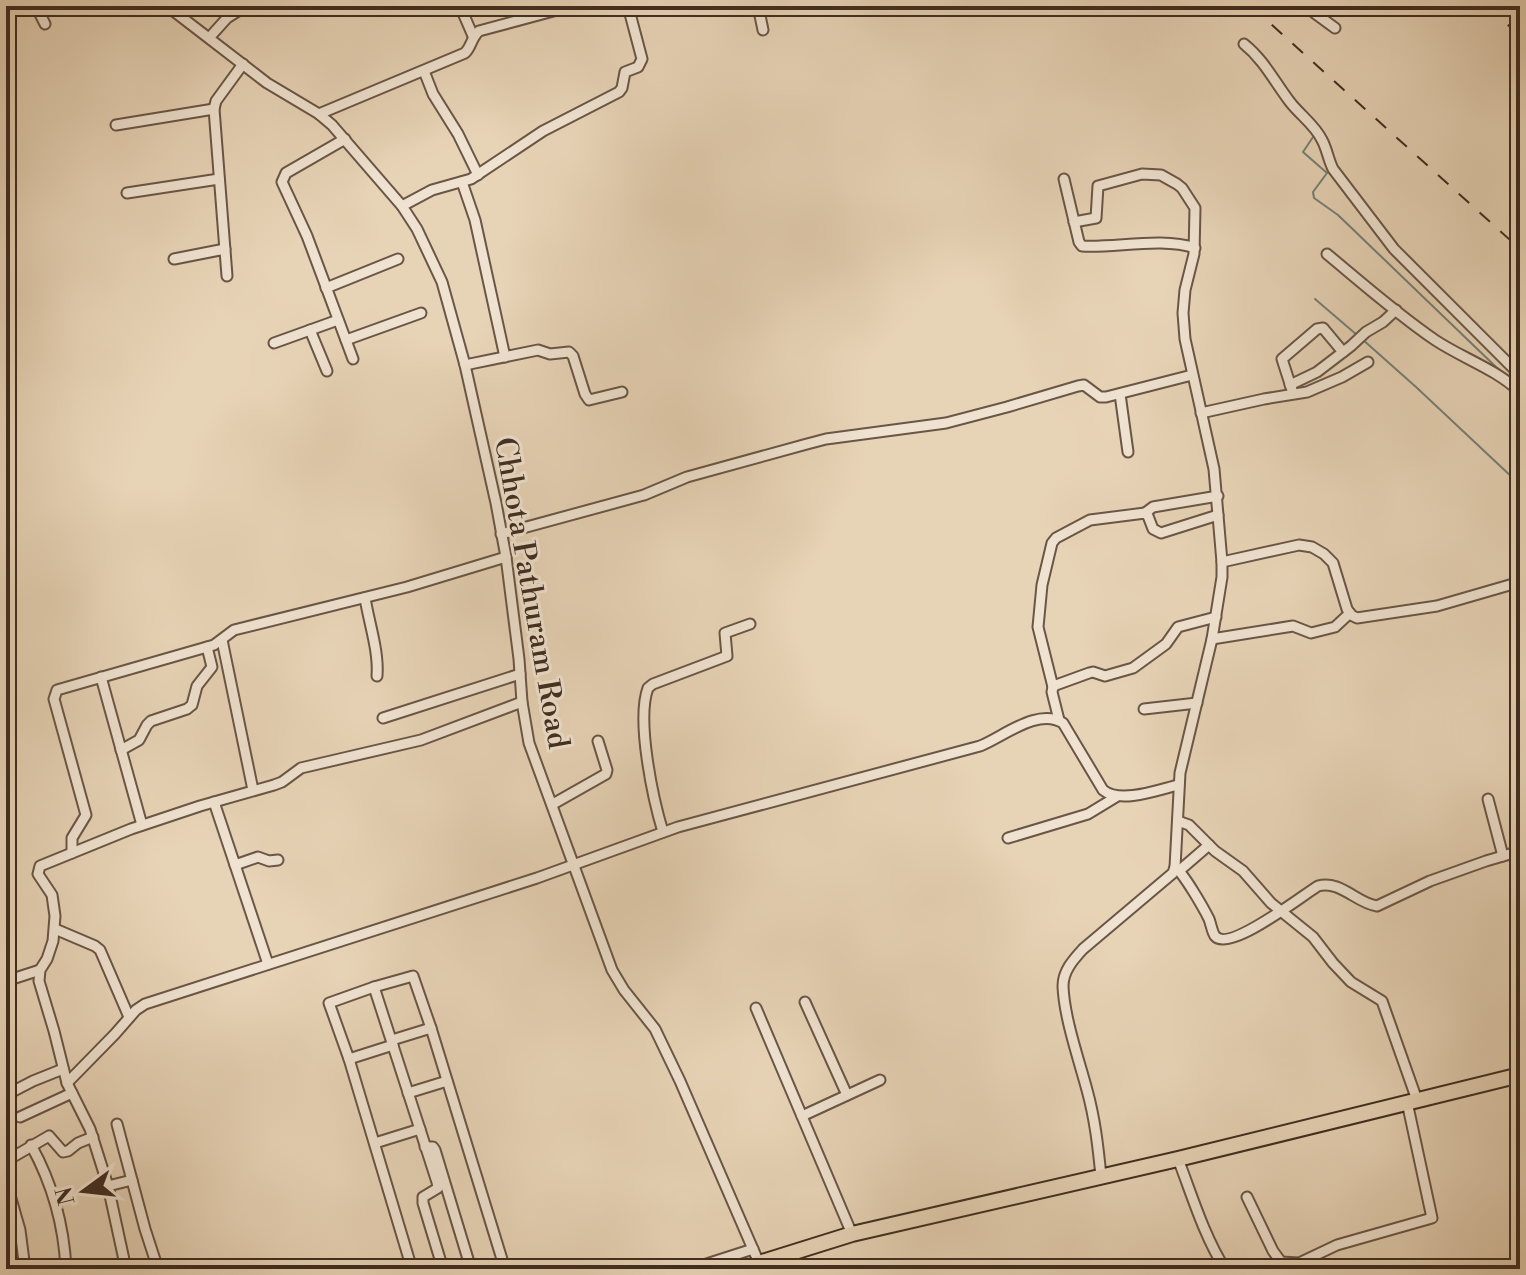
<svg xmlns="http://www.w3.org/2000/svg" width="1526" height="1275" font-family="'Libre Bodoni',serif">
	<rect width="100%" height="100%" fill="#e7d3b6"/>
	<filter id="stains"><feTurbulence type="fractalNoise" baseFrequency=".0025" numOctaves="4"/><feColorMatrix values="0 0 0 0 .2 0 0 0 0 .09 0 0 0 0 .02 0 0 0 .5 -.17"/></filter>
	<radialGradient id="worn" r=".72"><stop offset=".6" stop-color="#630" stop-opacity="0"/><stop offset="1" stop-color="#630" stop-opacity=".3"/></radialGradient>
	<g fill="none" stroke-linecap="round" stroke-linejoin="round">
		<g stroke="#748079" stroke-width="2">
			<polyline points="1313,137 1303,152 1327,173 1313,192 1314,198 1338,215 1496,367 1520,385"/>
			<polyline points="1315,299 1357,335"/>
			<polyline points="1362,339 1416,387 1514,479"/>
		</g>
		<g stroke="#6a5646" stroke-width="13">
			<g id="minor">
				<polyline points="36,6 45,24"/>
				<polyline points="167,6 267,83 319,114 332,125 402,206 417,229 442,282 465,365 496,503 506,557 519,659 522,702 529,743 612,970 624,990 655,1029 680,1081 759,1263"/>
				<polyline points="460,6 473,36"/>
				<polyline points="758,6 763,30"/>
				<polyline points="1305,6 1335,28"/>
				<polyline points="209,38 227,18 246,6"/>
				<path d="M1244,44C1264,60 1274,81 1290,102C1300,115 1315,125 1322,140C1327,149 1328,159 1333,169L1394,249L1520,375"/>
				<polyline points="424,71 433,94 458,134 478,175"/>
				<path d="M319,114L465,53C472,46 471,38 479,31L572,6"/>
				<polyline points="116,125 214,109"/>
				<polyline points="345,139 286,173 282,182 307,236 353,359"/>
				<path d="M1064,179L1079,242L1082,246C1116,248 1162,237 1195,248"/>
				<polyline points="462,182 475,220 505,357"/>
				<polyline points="127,193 219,179"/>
				<polyline points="402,206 432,190 471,179 543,131 619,92 622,88 625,72 638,67 642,59 628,6"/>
				<polyline points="1074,222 1096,218 1098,186 1142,174 1161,175 1177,184 1182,188 1195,208 1194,254 1185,290 1183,313 1185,339 1214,469 1222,562 1299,545 1312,547 1324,554 1333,563 1347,609 1351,615 1357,618 1437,606 1520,582"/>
				<path d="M1327,254C1362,283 1397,314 1435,340C1462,358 1496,369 1520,392"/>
				<polyline points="174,259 225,249"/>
				<polyline points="227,276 214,109 216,101 243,64"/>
				<polyline points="326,288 398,259"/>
				<polyline points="310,330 327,371"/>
				<polyline points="346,340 421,313"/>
				<polyline points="274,343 338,320"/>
				<polyline points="465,365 538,350 550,354 569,352 573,356 585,394 589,400 622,392"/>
				<polyline points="1290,385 1317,372 1351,346 1366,332 1383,322 1396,310"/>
				<polyline points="1292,390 1282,359 1317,329 1323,328 1343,352"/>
				<polyline points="1120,394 1128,452"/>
				<polyline points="1201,413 1264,399 1307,392 1342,377 1368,362"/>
				<polyline points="1145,513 1153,507 1218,496"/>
				<polyline points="501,534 644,495 687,477 807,444 826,439 946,423 1007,407 1078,386 1084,385 1100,397 1106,397 1192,375"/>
				<path d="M365,598C369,623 379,651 377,676"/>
				<polyline points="1212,639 1293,626 1311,633 1335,627 1350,613"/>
				<polyline points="222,640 253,790"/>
				<polyline points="101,677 142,825"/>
				<polyline points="1053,687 1038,627 1042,585 1052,543 1056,538 1090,520 1145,513 1148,516 1153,529 1161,533 1218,515"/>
				<polyline points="1144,709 1197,703"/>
				<polyline points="383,718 520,674"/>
				<polyline points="1059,720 1052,692 1053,687 1056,685 1089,673 1093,672 1105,676 1133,668 1166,644 1178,627 1216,617"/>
				<polyline points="121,750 139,740 147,725 151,721 187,709 192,705 197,686 212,667 207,647"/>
				<polyline points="1488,799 1503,856"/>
				<polyline points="214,802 268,964"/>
				<polyline points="553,804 606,774 607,770 598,741"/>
				<polyline points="1178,821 1189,825 1215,851 1243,871 1271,903 1313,937 1333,963 1351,982 1382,1001 1417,1100"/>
				<path d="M663,832C653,799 636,720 648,688L653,684L727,656L725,633L750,624"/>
				<polyline points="1008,838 1088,814 1116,797"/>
				<polyline points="72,853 72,838 86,815 54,699 57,690 214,645 234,630 407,587 506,557"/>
				<polyline points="235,865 258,857 269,861 278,860"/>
				<path d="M1175,867C1184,874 1203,907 1209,919C1211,924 1212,932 1215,936C1229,953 1303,895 1318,886C1341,880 1356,903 1377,906L1430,881L1486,861L1520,851"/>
				<polyline points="1180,870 1209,845"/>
				<polyline points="55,929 95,946 100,950 129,1017"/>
				<polyline points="6,981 40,970"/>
				<polyline points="374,987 329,1003 349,1059 412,1269"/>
				<polyline points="805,1002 847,1095"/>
				<polyline points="756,1008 852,1234"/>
				<polyline points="392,1040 431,1028"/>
				<polyline points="349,1059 393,1045"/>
				<path d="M67,1083L115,1034L136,1010L145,1004L537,878L678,827L980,746C1003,737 1038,707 1063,723L1103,790C1120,804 1158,790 1178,785"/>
				<polyline points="408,1093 447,1081"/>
				<polyline points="6,1095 33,1081 63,1069"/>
				<polyline points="802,1116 880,1080"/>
				<polyline points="20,1117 72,1093"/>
				<polyline points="117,1124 145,1229 158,1269"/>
				<polyline points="375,1143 420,1129"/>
				<path d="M31,1145C52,1183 64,1226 66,1269"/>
				<polyline points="425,1147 433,1147 435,1150 471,1269"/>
				<path d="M1178,1159C1192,1195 1204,1236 1225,1269"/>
				<polyline points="6,1161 49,1136 63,1152 68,1151 78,1143 93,1137"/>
				<path d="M1101,1176C1098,1146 1095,1119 1087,1090C1079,1060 1064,1017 1063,986C1063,971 1073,960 1083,949L1173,873L1175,867L1180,773L1212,639L1222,577V562"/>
				<polyline points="6,1181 20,1230 25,1269"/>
				<polyline points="108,1186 132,1180"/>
				<polyline points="1247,1197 1273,1251 1281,1262 1299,1263 1337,1245 1432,1218 1407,1102"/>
				<polyline points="126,1269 108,1186 90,1129 67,1083 54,1031 39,981 40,970 47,959 53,941 55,916 52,895 38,874 40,866 131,829 200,806 274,785 282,782 301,768 421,740 522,702"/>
				<polyline points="443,1269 423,1203 423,1197 438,1188 437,1182 374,987 413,976 431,1028 505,1269"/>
				<polyline points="691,1269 753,1249"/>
			</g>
		</g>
		<g stroke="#402d20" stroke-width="18">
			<polyline id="highway" points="747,1269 759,1263 852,1234 1178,1159 1520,1075"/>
		</g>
		<use href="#minor" stroke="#efe2d0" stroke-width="9"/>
		<use href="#highway" stroke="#e7d3b6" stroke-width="14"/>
		<g stroke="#402d20" stroke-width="2" stroke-dasharray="14 14" stroke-linecap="butt">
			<polyline points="1251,6 1520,249"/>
			<polyline points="1487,6 1520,36"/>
		</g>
	</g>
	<g text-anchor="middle" stroke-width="6" stroke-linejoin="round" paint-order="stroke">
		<g font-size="30" fill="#402d20" stroke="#efe2d0">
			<text transform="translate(532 593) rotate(80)" y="10">Chhota Pathuram Road</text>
		</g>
	</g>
	<rect width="1526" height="1275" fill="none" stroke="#e7d3b6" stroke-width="32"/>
	<rect x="8" y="8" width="1510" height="1259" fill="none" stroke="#402d20" stroke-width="4"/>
	<rect x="16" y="16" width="1494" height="1243" fill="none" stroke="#402d20" stroke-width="2"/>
	<g transform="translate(84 1191) rotate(255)" stroke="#efe2d0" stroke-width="6" paint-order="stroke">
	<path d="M0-6L14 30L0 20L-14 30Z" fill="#402d20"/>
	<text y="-12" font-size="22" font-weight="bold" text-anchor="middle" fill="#402d20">N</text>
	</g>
	<rect width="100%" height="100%" filter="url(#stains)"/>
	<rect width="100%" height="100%" fill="url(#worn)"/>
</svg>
